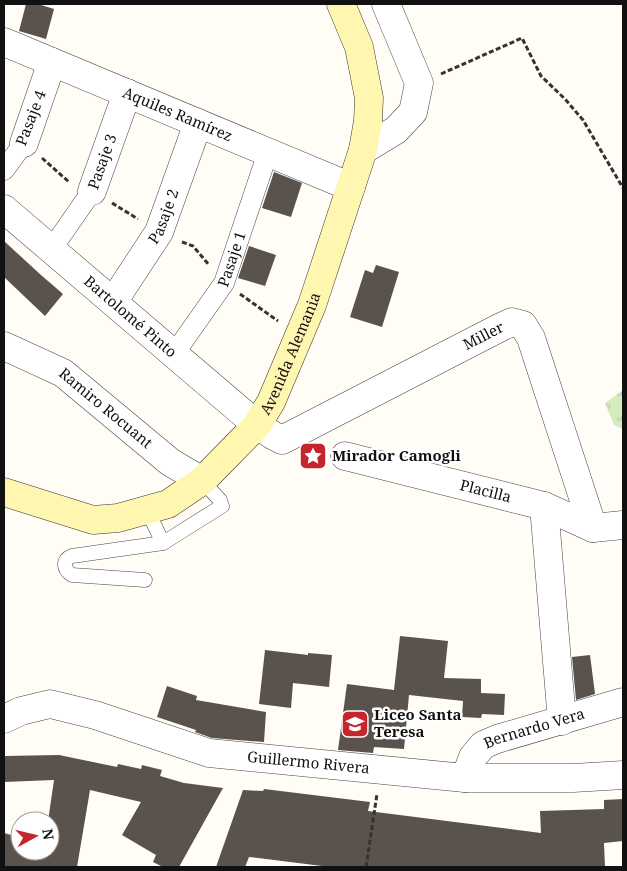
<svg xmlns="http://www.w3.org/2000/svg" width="627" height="871" font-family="'Noto Serif',serif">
	<defs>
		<pattern id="grass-tufts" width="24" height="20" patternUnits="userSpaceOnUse" patternTransform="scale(1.25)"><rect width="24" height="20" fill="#d5ebbd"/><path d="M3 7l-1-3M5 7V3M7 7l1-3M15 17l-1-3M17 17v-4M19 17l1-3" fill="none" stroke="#b6c8a1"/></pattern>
	</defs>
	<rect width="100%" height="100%" fill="#fffdf5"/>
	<polygon fill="url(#grass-tufts)" points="623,390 623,429 614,425 605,403"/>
	<g fill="#5a524d">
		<polygon points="26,4 38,4 54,9 46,39 19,31"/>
		<polygon points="274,172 302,183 291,217 262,208"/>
		<polygon points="4,241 41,275 63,294 45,316 4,277"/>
		<polygon points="249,246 276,255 265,286 238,278"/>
		<polygon points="376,265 399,272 382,327 350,317 365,270 373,273"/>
		<polygon points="400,636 448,641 444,678 481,679 481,693 505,694 504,715 482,714 481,718 462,717 463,701 409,695 404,749 374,747 373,753 338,750 347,684 394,690"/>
		<polygon points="265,650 308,655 308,653 332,655 329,687 293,683 291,708 259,704"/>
		<polygon points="590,655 595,694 576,700 572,657"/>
		<polygon points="167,686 197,696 196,700 266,712 264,742 212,738 195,732 196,730 157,717"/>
		<polygon points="59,755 117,767 118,764 141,769 142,765 162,770 160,776 184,783 223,788 179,867 163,867 153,862 156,855 122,835 141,802 90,790 77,867 4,867 4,833 15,836 18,819 29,821 20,821 20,851 50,851 50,821 48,821 54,780 4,782 4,756"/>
		<polygon points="264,789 370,802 368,811 541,833 540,811 604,809 604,800 623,799 623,841 604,843 605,867 330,867 249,857 245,867 216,867 243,790 263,791"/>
	</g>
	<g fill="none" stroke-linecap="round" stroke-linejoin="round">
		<g stroke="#444" stroke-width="15">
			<g id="service">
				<polyline points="147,510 163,543 222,506 220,500 202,481"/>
				<path d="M145,580L72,575C63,569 62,560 72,556L163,543"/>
			</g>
		</g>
		<g stroke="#444" stroke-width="21">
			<g id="pedestrian">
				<polyline points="4,170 24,143"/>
				<polyline points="51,250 92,191"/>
				<path id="s1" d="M174,354L224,283L268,152"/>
			</g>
		</g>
		<g stroke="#444" stroke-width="29">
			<g id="minor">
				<polyline points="24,143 52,62"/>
				<polyline points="363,150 396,130 413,112 419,83 386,4"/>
				<path id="s2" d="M92,191L127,93"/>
				<path id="s3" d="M113,302L159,232L198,123"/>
				<path id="s4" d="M4,346L63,373L170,462L202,481"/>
				<path id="s5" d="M257,425L274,436L282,440L499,328L512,322L523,325L531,338L593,528"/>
				<path id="s6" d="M345,456L544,506L593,528L623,525"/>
				<polyline points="544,506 562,721"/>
				<path id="s7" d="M465,778L473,757L483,745L497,739L623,702"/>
			</g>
		</g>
		<g stroke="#444" stroke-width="29">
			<g id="tertiary">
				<path id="s8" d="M4,42L351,187"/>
				<path id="s9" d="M4,209L257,425"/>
				<path id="s10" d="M4,719L21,711L50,704L95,715L209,753L465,778H573L623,775"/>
			</g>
		</g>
		<g stroke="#333" stroke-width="29">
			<g id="secondary">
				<path id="s11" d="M4,492L93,520L118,518L168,504L202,481L257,425L271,402L312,305L363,150L368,121L369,98L359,47L341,4"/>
			</g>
		</g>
		<g stroke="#333" stroke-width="3" stroke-dasharray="5 2.5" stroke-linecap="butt">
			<polyline points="441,74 522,38 541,76 565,99 583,120 623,188"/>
			<polyline points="42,158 69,182"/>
			<polyline points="112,203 138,219"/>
			<polyline points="182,242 193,246 209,265"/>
			<polyline points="240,294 278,321"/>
			<polyline points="366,867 377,794"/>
		</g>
		<use href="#service" stroke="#fff" stroke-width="14"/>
		<use href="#pedestrian" stroke="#fff" stroke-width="20"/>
		<use href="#minor" stroke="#fff" stroke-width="28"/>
		<use href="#tertiary" stroke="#fff" stroke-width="28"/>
		<use href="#secondary" stroke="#fff6b0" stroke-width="28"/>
	</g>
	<defs>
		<g id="sight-square" transform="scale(1.4375)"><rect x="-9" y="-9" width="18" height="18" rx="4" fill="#c4262e" stroke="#fff"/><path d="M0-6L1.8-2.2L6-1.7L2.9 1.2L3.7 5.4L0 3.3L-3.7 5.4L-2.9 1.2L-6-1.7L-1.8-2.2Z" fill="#fff"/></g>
		<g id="school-square" transform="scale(1.4375)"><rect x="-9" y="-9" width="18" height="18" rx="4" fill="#c4262e" stroke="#fff"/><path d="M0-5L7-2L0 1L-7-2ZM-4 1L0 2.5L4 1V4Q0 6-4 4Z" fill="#fff"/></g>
	</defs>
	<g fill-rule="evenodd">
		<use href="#sight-square" x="313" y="456"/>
		<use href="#school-square" x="355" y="724"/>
	</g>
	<g text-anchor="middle" stroke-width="5" stroke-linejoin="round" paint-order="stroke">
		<g font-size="15" fill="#111" stroke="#fff">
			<text dy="5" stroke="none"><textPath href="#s8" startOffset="188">Aquiles Ramírez</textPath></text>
			<text transform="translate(31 118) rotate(-69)" y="5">Pasaje 4</text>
			<text dy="5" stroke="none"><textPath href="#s2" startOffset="31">Pasaje 3</textPath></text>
			<text dy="5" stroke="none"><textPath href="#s3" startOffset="100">Pasaje 2</textPath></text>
			<text dy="5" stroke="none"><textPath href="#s1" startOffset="112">Pasaje 1</textPath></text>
			<text dy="5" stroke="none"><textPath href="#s9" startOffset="166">Bartolomé Pinto</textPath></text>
			<text dy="5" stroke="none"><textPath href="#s5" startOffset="256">Miller</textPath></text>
			<text dy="5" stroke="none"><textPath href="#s11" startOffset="369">Avenida Alemania</textPath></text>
			<text dy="5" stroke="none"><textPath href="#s4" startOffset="120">Ramiro Rocuant</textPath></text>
			<text dy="5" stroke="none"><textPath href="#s6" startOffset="145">Placilla</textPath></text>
			<text dy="5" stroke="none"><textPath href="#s7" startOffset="92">Bernardo Vera</textPath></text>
			<text dy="5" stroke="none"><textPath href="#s10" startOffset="315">Guillermo Rivera</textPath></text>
		</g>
		<g font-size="15" font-weight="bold" fill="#111" stroke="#fff" text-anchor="start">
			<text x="332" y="461">Mirador Camogli</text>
			<text x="374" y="720">Liceo Santa<tspan x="374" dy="17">Teresa</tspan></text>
		</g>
	</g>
	<rect width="627" height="871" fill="none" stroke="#111111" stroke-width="10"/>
	<g transform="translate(35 836) rotate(82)"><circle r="24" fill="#ffffff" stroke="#a0a0a0"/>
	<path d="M0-4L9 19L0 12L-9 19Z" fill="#c4262e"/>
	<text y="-8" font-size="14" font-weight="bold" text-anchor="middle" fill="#111111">N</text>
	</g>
</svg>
